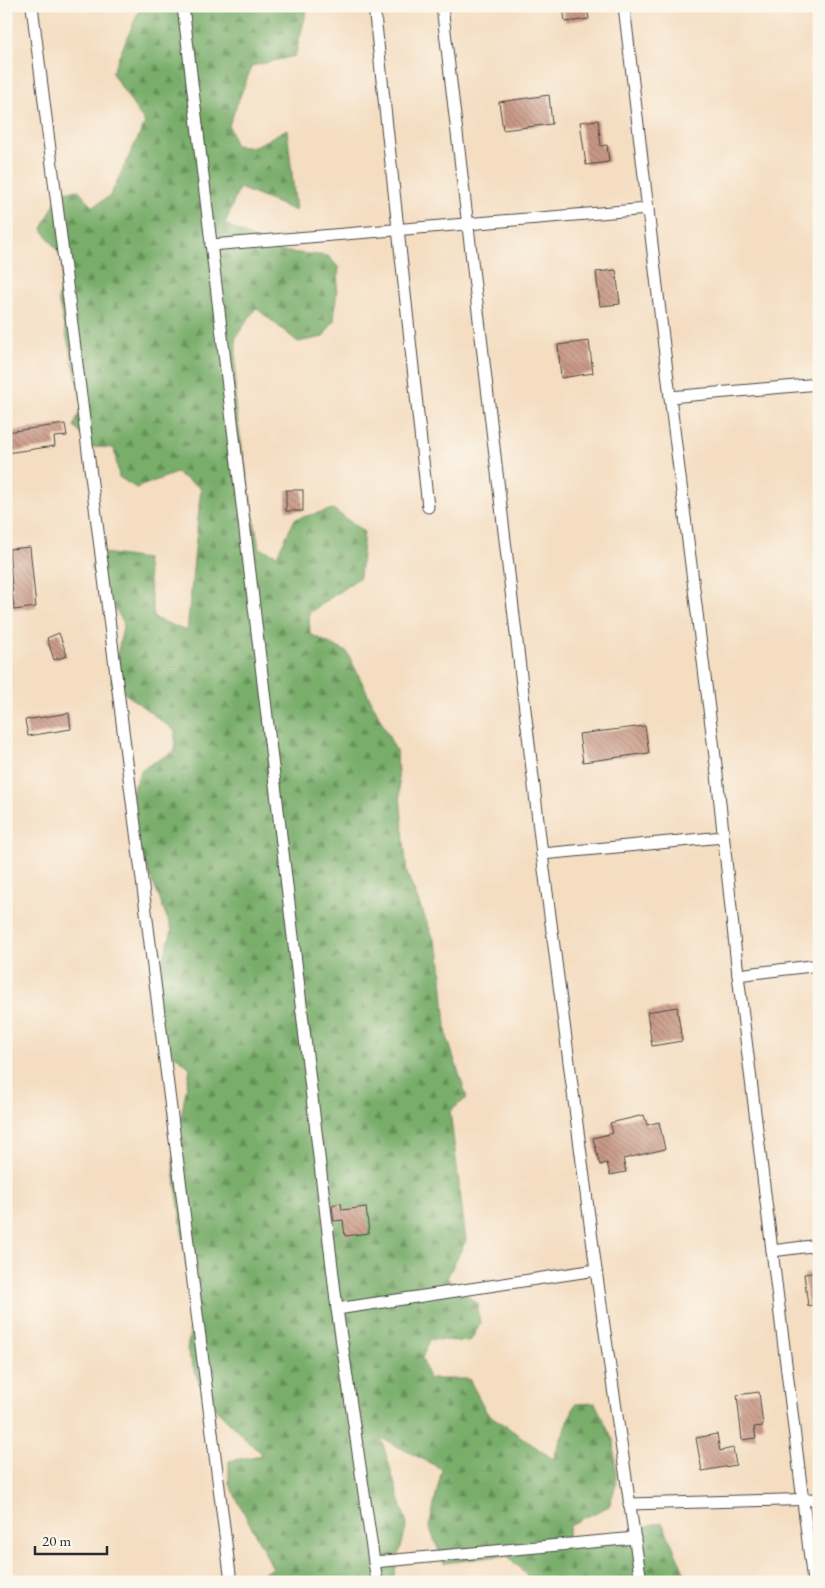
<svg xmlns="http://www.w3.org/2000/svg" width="825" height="1588" font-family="'EB Garamond',serif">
	<defs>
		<pattern id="forest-firs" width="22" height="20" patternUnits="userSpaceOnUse" patternTransform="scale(1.25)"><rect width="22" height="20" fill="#78ad6a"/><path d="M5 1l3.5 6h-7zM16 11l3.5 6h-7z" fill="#638d57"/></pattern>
		<pattern id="building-back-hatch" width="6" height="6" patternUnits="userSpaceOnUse" patternTransform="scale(1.25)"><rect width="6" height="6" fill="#c99886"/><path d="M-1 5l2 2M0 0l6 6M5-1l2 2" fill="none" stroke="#a37c6e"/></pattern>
	</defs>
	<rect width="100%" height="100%" fill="#fbf7ec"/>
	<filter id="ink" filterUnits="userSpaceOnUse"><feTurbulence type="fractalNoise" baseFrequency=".02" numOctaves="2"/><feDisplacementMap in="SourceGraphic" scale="10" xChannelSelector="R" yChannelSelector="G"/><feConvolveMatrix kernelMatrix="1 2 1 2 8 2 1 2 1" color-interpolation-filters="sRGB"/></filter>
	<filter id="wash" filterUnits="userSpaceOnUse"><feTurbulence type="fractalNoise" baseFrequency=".0096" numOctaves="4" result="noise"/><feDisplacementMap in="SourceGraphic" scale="20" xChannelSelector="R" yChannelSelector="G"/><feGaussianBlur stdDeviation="1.12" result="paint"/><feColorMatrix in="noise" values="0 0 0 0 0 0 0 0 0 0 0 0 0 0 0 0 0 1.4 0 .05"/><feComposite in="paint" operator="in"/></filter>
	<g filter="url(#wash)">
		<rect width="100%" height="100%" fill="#f4ddc1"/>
		<polygon fill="url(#forest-firs)" stroke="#526c4a" points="141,6 308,6 295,56 252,66 229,125 235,145 254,147 287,129 296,211 239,188 225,224 278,251 328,256 339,268 334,320 323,337 298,342 256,308 236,337 235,406 259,548 277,555 295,519 333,509 364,532 360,577 309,613 310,634 347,652 396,751 407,874 440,954 447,1037 467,1098 450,1111 466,1240 447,1278 477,1303 480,1323 470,1342 430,1339 422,1358 429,1379 469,1379 487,1413 553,1459 575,1404 595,1403 614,1442 616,1485 609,1506 570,1525 565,1548 662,1522 688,1580 686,1582 533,1582 507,1555 444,1563 429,1527 442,1469 381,1438 407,1524 392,1582 247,1582 273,1568 229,1484 229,1461 262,1455 205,1398 187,1350 193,1313 173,1162 190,1068 166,1047 153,995 172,930 132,830 133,788 142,769 175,751 175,731 111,683 124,623 90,568 104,553 146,559 154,618 187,631 201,488 176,473 136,488 119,477 114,448 90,447 74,426 83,404 58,300 64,260 42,229 60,192 79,190 92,207 110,196 145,123 112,73"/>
		<g id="blocks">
			<g fill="url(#building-back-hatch)">
				<polygon points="563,6 587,6 589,19 565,22"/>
				<polygon points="549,95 552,124 503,130 499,102"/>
				<polygon points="598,120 601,146 607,145 609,162 586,165 580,122"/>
				<polygon points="616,270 620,304 600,306 596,272"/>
				<polygon points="589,341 593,373 561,378 558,345"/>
				<polygon points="65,424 67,436 54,437 55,446 6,453 6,432"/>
				<rect x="286" y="490" width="17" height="21"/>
				<polygon points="30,547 36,607 14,610 9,549"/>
				<polygon points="59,633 67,656 54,660 47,638"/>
				<polygon points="69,713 71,729 28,736 25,720"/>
				<polygon points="645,726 649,753 583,762 579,734"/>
				<polygon points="677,1007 682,1041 652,1046 647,1012"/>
				<polygon points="644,1115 647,1125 659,1122 665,1149 623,1159 626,1172 610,1175 607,1163 600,1165 593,1138 613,1133 610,1123"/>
				<polygon points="341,1203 342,1210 366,1207 369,1233 345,1236 343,1220 334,1221 332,1205"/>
				<polygon points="819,1272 819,1304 808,1306 804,1274"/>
				<polygon points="759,1392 763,1426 754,1427 756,1438 742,1440 737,1395"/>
				<polygon points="717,1434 720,1451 733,1448 736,1465 702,1471 696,1438"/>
			</g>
		</g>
	</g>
	<g filter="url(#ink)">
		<use href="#blocks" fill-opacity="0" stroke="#494642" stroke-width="1"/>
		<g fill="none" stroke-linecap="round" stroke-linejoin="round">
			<g stroke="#494642" stroke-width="13">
				<g id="lane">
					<path d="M32,6C96,532 166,1056 231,1582"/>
					<polyline points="183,6 337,1309 377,1582"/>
					<polyline points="374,6 428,507"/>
					<polyline points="442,6 542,854 596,1270 641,1582"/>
					<polyline points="624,6 670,397 716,765 738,975 813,1582"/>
					<polyline points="211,245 648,209"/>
					<polyline points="670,397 819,384"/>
					<polyline points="542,854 723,837"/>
					<polyline points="738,975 819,965"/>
					<polyline points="772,1251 819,1245"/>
					<polyline points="337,1309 596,1270"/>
					<polyline points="629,1504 819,1499"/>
					<polyline points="374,1562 635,1538"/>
				</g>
			</g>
			<use href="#lane" stroke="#fff" stroke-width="11"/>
		</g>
	</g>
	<rect width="825" height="1588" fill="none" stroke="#fbf7ec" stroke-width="25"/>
	<path d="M35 1546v8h72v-8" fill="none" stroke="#2b2b2b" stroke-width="2.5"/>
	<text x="42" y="1546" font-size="15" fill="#2b2b2b" stroke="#fbf7ec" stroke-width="4" paint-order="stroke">20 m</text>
</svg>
